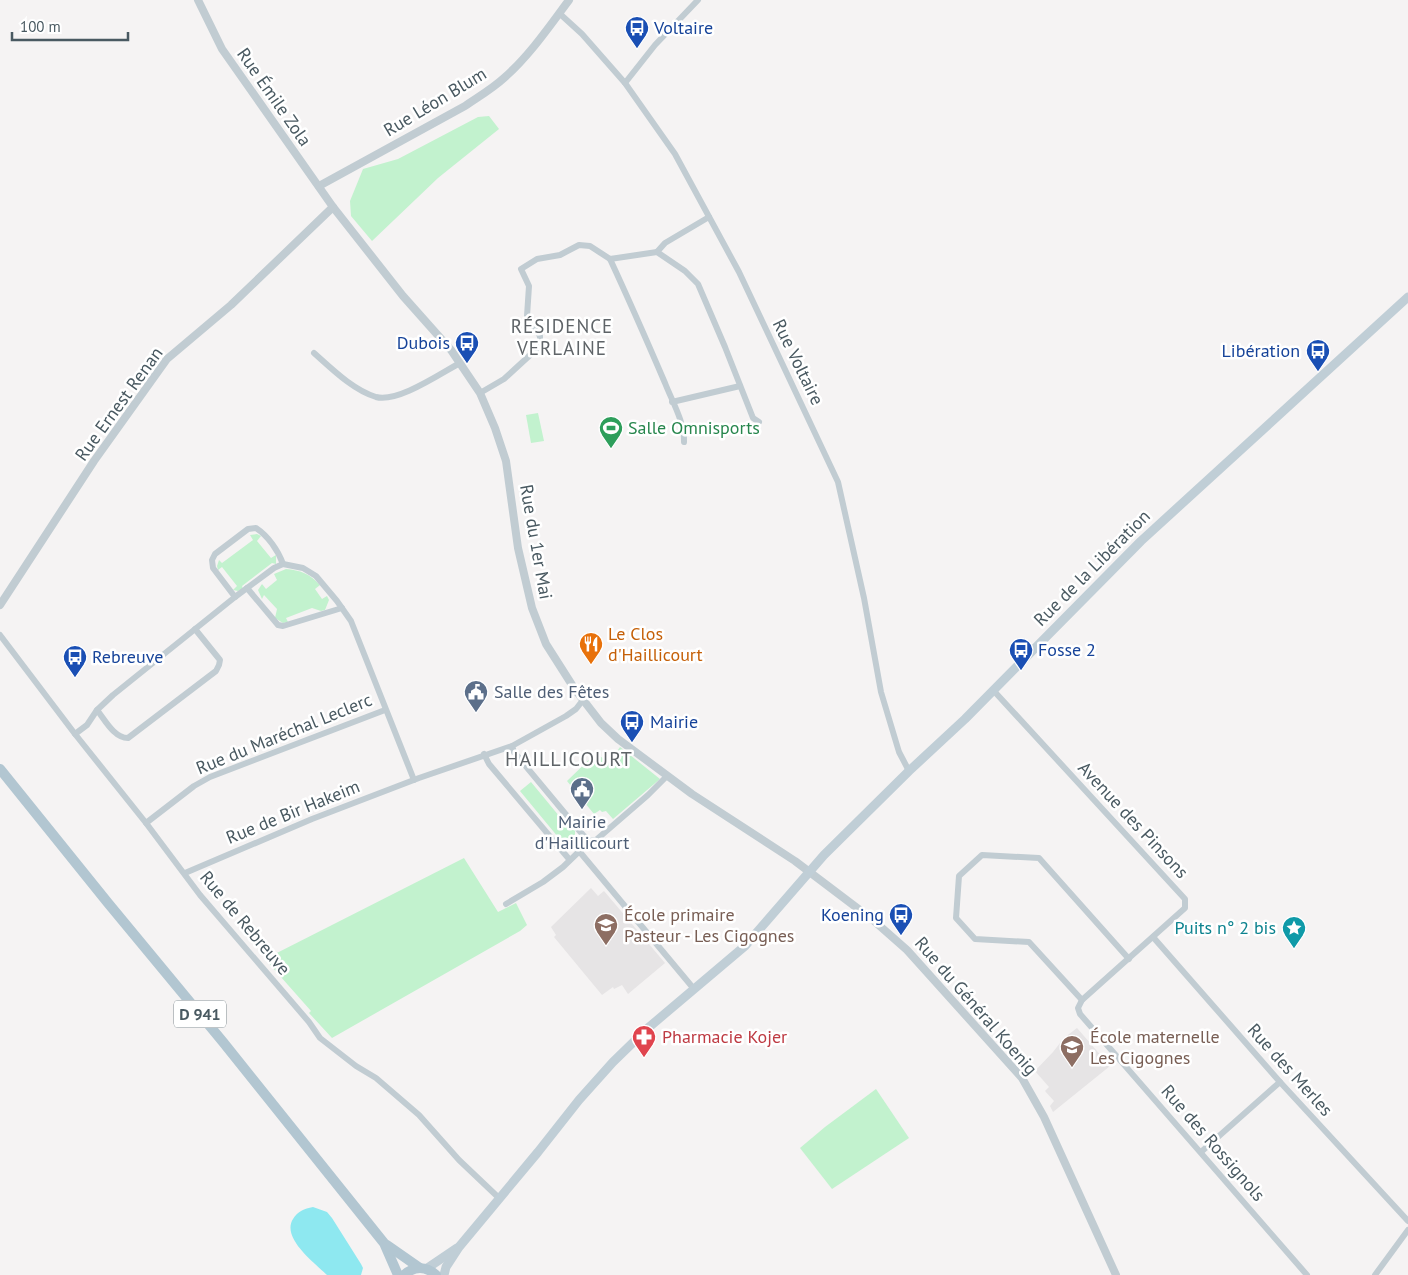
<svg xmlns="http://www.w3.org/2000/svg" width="1408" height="1275" font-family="'PT Sans',sans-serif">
	<rect width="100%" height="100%" fill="#f5f3f3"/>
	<g fill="#e6e4e5">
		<polygon points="591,888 598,896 604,891 665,963 628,994 622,985 614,989 613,987 602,995 554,937 556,935 551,927"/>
		<polygon points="1077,1028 1110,1066 1053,1112 1050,1106 1054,1101 1045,1091 1049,1087 1035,1071 1053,1052 1064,1038"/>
	</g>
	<g fill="#c2f2ce">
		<polygon points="489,116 499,129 438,178 372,241 351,216 350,201 363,169 398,159 478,117"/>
		<polygon points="538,413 544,441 531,443 526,415"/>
		<polygon points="257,534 261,536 257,541 271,558 276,555 276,564 272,563 242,586 243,589 238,591 233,590 237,586 222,567 218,570 217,566 219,560 222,563 253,540 250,535"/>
		<path d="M286,569C300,570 310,574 320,585L315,589L322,599L327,596L329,600L325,610L321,611L312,608L286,618L288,622L283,623L275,618L277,609L264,595L262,599L258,590L262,584L266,589L277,580L274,574Z"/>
		<polygon points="620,747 660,779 613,819 606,811 602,812 600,810 594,814 567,781 596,753 609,763"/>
		<polygon points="531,782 569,828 575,830 575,835 565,842 560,842 558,837 520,791"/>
		<polygon points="464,858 498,912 516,903 527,925 520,931 332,1038 309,1013 311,1011 265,959"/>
		<polygon points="876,1089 909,1138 832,1189 800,1148 825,1127"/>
	</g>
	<path fill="#8ee8f0" d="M313,1207L327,1212L332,1218L361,1264L363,1268L361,1275H327C315,1263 281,1238 293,1219C298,1211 304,1209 313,1207Z"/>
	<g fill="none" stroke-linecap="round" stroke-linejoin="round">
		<g stroke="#c1ccd2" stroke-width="6">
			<polyline points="559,13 582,34 625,83 675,154 739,272 838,482 864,598 881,692 899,752 909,771"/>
			<polyline points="625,83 655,45 698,0"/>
			<polyline points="657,252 685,271 698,284 725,347 753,418 759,422"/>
			<path d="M610,259C629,300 647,341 665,383C672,401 685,423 684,442"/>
			<path d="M314,353C332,369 353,390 376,397C398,403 441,373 460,363"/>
			<polyline points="480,393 504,379 540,346 540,336 527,316 529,286 521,269 537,259 560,255 579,245 590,246 610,259 657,252 665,243 709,217"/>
			<polyline points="672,402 740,386"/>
			<polyline points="247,588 278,625 283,626 342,608"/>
			<path d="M235,597L213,568L212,560L215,554L248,529L256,528C268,536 278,550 283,564"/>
			<polyline points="0,635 75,734 146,823 200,895 309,1022 320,1038 356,1066 376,1078 419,1115 459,1160 499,1198"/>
			<polyline points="993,690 1185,899 1185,908 1082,1000 1078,1008 1080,1014 1307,1275"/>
			<path d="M97,710C105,720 114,738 128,738L216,671L219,665L220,660L195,629"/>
			<polyline points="75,734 87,725 97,710 113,695 235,597 274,568 283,564 303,568 316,576 337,601 351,621 414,780"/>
			<polyline points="512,746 514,752 583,835 590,841"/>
			<polyline points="484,754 489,764 569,859"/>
			<polyline points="146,823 194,786 210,777 385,710"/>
			<polyline points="579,851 694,989"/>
			<polyline points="185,873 312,819 419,778 512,746 566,716 576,709 583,700"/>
			<polyline points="506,904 543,882 563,867 590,841 596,840 648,795 667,776"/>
			<polyline points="1153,937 1280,1082 1408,1221"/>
			<polyline points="1082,1000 1029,942 975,939 956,918 959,876 982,855 1039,858 1129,959"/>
			<polyline points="1201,1152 1280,1082"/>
			<polyline points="1375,1275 1408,1230"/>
		</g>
		<g stroke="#c1ccd2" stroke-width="8">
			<polyline points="198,0 222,49 333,207 403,296 451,350 480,393 495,428 506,461 518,548 532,608 546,644 574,688 601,723 618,739 692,794 795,861 873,920 907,950 1022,1078 1044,1117 1116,1275"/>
			<path d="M319,186L465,106C478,97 492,89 504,78C529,56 549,27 569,0"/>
			<polyline points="0,605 94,461 167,359 231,305 333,207"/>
		</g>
		<g stroke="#c0ced6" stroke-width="9">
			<polyline points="426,1269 457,1248"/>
			<polyline points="444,1275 446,1267 459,1247 538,1152 579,1100 613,1062 648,1028 745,946 824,855 909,771 965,719 1141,541 1408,297"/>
		</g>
		<g stroke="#b2c6d1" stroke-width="10">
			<polyline points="0,769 108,903 223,1042 384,1243 398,1275"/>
			<polyline points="387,1245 420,1268"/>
			<path d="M404,1275C414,1266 426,1266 436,1275"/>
		</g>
	</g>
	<defs>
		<g id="bus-pin" transform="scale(1.25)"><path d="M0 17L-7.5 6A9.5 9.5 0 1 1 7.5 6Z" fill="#1a4fb4" stroke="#fff"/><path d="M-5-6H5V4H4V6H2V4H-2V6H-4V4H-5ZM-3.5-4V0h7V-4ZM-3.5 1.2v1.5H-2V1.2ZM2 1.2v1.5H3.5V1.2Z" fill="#fff"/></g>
		<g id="stadium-pin" transform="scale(1.25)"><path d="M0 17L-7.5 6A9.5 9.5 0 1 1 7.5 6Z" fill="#2e9e5b" stroke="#fff"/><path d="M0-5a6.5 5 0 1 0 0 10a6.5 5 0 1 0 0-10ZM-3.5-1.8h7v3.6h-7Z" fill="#fff"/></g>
		<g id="restaurant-pin" transform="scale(1.25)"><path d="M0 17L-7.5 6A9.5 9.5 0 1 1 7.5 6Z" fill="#e8710a" stroke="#fff"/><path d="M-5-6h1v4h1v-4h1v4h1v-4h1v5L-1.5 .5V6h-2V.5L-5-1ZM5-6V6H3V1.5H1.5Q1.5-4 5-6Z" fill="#fff"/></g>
		<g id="civic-pin" transform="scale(1.25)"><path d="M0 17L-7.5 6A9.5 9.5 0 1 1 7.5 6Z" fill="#5c6f8a" stroke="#fff"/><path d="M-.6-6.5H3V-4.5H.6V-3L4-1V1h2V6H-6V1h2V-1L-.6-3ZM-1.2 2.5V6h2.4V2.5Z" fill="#fff"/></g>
		<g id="school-pin" transform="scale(1.25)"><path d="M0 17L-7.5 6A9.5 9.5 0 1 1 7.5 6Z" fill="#8d6e63" stroke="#fff"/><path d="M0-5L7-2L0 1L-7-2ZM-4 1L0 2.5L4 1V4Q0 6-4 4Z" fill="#fff"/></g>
		<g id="sight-pin" transform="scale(1.25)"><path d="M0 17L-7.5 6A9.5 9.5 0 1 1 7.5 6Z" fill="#0f9aa8" stroke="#fff"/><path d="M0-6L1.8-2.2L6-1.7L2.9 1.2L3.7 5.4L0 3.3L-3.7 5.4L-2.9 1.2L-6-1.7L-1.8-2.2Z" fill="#fff"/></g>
		<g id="pharmacy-pin" transform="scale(1.25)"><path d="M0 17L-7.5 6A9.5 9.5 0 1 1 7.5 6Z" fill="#e0444e" stroke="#fff"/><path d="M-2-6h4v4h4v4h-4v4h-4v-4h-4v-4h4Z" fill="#fff"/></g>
	</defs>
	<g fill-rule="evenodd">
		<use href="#bus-pin" x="637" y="28"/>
		<use href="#bus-pin" x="467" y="343"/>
		<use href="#bus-pin" x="1318" y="351"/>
		<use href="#stadium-pin" x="611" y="428"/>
		<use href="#restaurant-pin" x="591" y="644"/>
		<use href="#bus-pin" x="1021" y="650"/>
		<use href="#bus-pin" x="75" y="657"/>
		<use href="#civic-pin" x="476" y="692"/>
		<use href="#bus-pin" x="632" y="722"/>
		<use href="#civic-pin" x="582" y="789"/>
		<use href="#bus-pin" x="901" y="915"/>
		<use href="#school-pin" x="606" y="925"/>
		<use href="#sight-pin" x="1294" y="928"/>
		<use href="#pharmacy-pin" x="644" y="1037"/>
		<use href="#school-pin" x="1072" y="1047"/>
	</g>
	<g text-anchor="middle" stroke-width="5" stroke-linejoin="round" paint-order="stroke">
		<rect fill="#fff" stroke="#808b90" stroke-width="1" x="174" y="1000.5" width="52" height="27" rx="4"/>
		<g font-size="16" font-weight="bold" fill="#495961">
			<text x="200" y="1020">D 941</text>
		</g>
		<g font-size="18" fill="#164399" stroke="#fff" text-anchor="start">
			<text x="654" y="34">Voltaire</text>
			<text x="450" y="349" text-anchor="end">Dubois</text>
			<text x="1300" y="357" text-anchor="end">Libération</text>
			<text x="1038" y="656">Fosse 2</text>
			<text x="92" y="663">Rebreuve</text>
			<text x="650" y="728">Mairie</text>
			<text x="884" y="921" text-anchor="end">Koening</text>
		</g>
		<g font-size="18" fill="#495961" stroke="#fff">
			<text transform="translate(274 97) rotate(55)" y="6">Rue Émile Zola</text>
			<text transform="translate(435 102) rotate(-31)" y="6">Rue Léon Blum</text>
			<text transform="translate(798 362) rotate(64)" y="6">Rue Voltaire</text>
			<text transform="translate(119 404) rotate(-54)" y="6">Rue Ernest Renan</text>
			<text transform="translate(536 542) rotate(80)" y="6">Rue du 1er Mai</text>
			<text transform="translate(1092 568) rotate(-45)" y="6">Rue de la Libération</text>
			<text transform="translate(284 734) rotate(-22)" y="6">Rue du Maréchal Leclerc</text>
			<text transform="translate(293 812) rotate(-22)" y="6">Rue de Bir Hakeim</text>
			<text transform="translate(1133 820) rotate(47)" y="6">Avenue des Pinsons</text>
			<text transform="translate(245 923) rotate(50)" y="6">Rue de Rebreuve</text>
			<text transform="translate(976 1006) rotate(49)" y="6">Rue du Général Koenig</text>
			<text transform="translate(1290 1070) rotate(48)" y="6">Rue des Merles</text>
			<text transform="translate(1213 1143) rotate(49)" y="6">Rue des Rossignols</text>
		</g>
		<g font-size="18" fill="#27864d" stroke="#fff" text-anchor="start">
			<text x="628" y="434">Salle Omnisports</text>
		</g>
		<g font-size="18" fill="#c56008" stroke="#fff" text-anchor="start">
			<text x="608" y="640">Le Clos<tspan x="608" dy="21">d'Haillicourt</tspan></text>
		</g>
		<g font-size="18" fill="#4e5e75" stroke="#fff" text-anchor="start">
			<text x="494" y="698">Salle des Fêtes</text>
			<text x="582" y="828" text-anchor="middle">Mairie<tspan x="582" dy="21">d'Haillicourt</tspan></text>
		</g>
		<g font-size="18" fill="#785e54" stroke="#fff" text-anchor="start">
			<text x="624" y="921">École primaire<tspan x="624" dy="21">Pasteur - Les Cigognes</tspan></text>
			<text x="1090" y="1043">École maternelle<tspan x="1090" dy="21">Les Cigognes</tspan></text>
		</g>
		<g font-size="18" fill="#0d838f" stroke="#fff" text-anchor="end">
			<text x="1276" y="934">Puits n° 2 bis</text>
		</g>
		<g font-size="18" fill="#be3a42" stroke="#fff" text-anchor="start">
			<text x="662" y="1043">Pharmacie Kojer</text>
		</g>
		<g font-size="19" letter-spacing="1" fill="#5f6468" stroke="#fff">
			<text x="562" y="333">RÉSIDENCE<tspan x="562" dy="22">VERLAINE</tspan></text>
		</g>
		<g font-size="20" letter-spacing="1" fill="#5f6468" stroke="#fff">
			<text x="569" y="766">HAILLICOURT</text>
		</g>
	</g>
	<path d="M12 32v8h116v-8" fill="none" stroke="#495961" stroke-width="2.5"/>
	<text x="20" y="32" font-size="15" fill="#495961" stroke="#ffffff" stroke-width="4" paint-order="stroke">100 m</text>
</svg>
